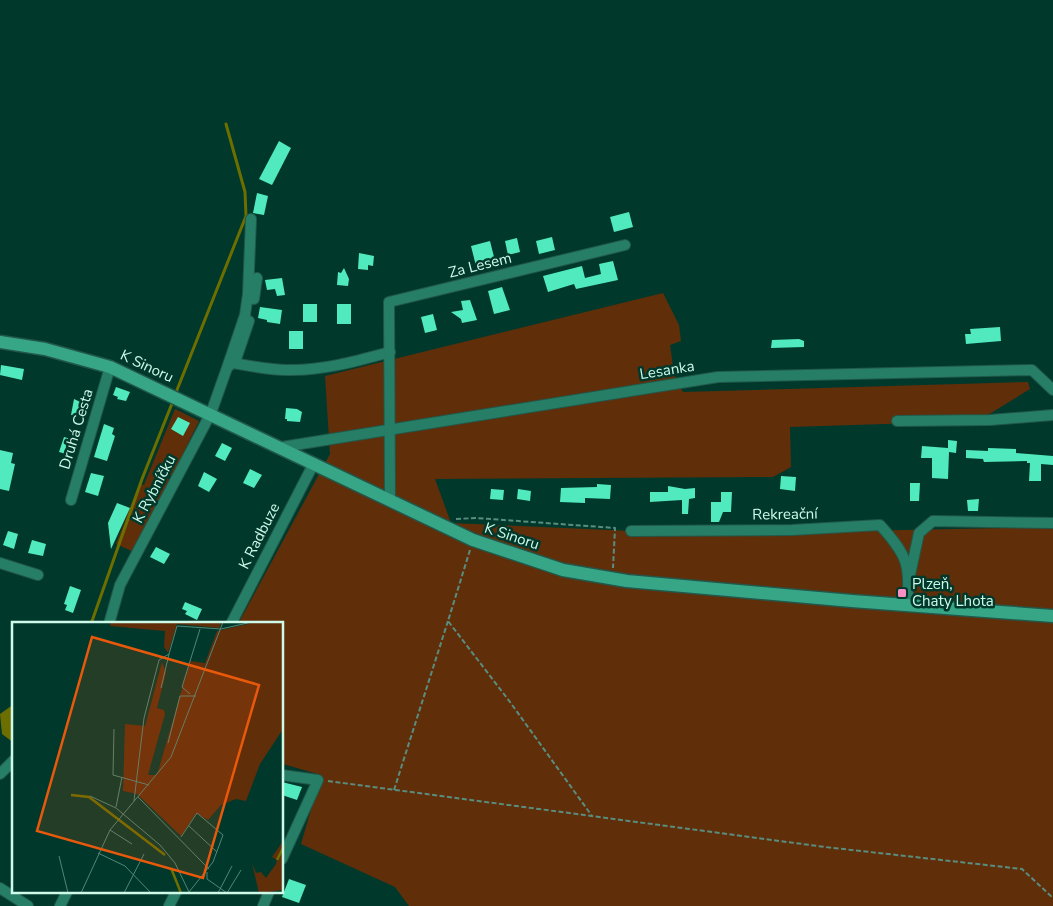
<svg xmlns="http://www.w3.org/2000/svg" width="1053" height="906" font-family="'Nunito Sans',sans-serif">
	<rect width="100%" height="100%" fill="#00392b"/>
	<g fill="#612e0a">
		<polygon points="663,293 679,325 681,341 670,345 674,374 683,392 1028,382 1030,389 978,421 790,427 791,467 773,477 435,479 451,523 699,534 1053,527 1053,906 409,906 395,887 301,844 321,775 283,764 282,624 238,624 330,454 325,376"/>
		<polygon points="175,409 199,421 172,476 166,473 164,477 171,480 134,552 116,544 139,484 144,485"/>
	</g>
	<polygon fill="#6d6e00" points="14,704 14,743 2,734 0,714"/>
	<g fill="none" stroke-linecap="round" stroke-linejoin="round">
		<g stroke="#6d6e00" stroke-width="3">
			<polyline points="175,395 246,216 245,192 226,124"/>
			<polyline points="91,624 142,479 173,401"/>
		</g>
	</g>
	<g fill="#51eabf">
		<polygon points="279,141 291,148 272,185 259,179"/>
		<polygon points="257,193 268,196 264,215 253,213"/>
		<polygon points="629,212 633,227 614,232 610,217"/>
		<polygon points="552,237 555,250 539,254 536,241"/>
		<polygon points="517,238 520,252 508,255 505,241"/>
		<polygon points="490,241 496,265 477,270 471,246"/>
		<polygon points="359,253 374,256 373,266 368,265 368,270 358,269"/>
		<polygon points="613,261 618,280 576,289 574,284 548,292 543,276 582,266 585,278 601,274 599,264"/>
		<polygon points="344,268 349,279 348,286 337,285 338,272 341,273"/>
		<polygon points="282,278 285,295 277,296 275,289 267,290 265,280"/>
		<polygon points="502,287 510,310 494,314 488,291"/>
		<polygon points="470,300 477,320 462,323 461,319 451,312 463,310 461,301"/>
		<rect x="303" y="304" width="14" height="18"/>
		<rect x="337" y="304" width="14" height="20"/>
		<polygon points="260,307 282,310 280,324 267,322 267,320 258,318"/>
		<polygon points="433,314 437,330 425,333 421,317"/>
		<polygon points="1000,327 1001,341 966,344 965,334 971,334 970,329"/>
		<rect x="289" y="331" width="14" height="18"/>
		<polygon points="799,339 804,341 804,347 771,348 772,340"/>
		<polygon points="1,365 24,369 22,380 0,375"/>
		<polygon points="116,387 130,392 126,401 117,399 118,397 113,395"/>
		<polygon points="74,399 89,406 86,416 71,415"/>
		<polygon points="286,408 297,409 302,412 300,422 287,421 287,419 285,419"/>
		<polygon points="178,417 190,423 183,436 171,429"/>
		<polygon points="104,424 114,428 112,434 115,436 107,461 94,457"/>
		<polygon points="64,437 78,441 73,456 59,452"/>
		<polygon points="948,440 957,441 956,453 949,452 948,479 932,478 932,458 921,458 922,446 948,448"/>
		<polygon points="222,443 232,448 225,461 215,456"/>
		<polygon points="988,448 1016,449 1016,453 1053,456 1053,465 1041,464 1041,481 1029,481 1030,463 1027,463 1027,461 984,462 983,459 966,458 966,450 988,451"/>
		<polygon points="0,450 13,453 11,463 15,464 9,491 0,489"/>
		<polygon points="250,469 262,475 254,488 243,483"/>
		<polygon points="204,472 217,479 209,492 198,486"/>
		<polygon points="91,473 104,476 98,496 85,492"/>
		<polygon points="781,476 796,477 795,491 780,489"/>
		<polygon points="910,483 920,483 919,501 910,501"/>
		<polygon points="597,484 611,485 610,499 585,498 585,503 560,502 561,488 597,487"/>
		<polygon points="668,486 685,489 695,488 695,498 689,499 688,514 682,514 682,500 650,502 650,492 668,492"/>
		<polygon points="491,489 504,490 503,500 490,499"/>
		<polygon points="518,489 531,491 530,501 517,499"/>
		<polygon points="721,492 732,492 731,512 723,512 719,522 711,522 711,502 721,502"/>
		<polygon points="979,499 978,511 968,511 967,500"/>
		<polygon points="117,503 130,508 111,549 108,523"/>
		<polygon points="8,531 18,534 14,549 3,545"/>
		<polygon points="32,540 46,544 43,556 28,553"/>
		<polygon points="156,547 170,554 164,564 150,557"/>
		<polygon points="70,586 81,590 73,613 65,610 67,605 64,604"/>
		<polygon points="185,602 202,609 197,620 185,614 187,611 182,609"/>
		<polygon points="282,782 302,787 297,800 282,795"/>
		<polygon points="289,879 306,885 299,903 282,897"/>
	</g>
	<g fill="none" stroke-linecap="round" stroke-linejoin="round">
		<g stroke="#21584a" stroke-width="12">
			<g id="street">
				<polyline points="254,299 257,278"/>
				<path d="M233,363C251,366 269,370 287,370C322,371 357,361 390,352"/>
				<polyline points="229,366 236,359 249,321"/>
				<polyline points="897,421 990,420 1053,415"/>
				<polyline points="282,447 718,377 1032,370 1053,390"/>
				<polyline points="71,500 110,367"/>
				<polyline points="390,501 389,302 625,245"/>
				<path d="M631,531L792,530L880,525C907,555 911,565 907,605"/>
				<polyline points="0,563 38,575"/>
				<polyline points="910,575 919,533 933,521 1053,523"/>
				<polyline points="109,624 120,585 211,413 227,368 245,315 248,294 251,219"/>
				<polyline points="231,624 314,463"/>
				<polyline points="0,774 14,760"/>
				<polyline points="282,775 318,780 282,859"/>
				<polyline points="0,888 28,906"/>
				<polyline points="60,906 67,892"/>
				<polyline points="169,906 176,892"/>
				<polyline points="263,906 269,892"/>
			</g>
		</g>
		<g stroke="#21584a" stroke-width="15">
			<polyline id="secondary" points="0,342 45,349 110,367 473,540 563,570 627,581 852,601 1053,616"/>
		</g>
		<g stroke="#598d7e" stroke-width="2" stroke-dasharray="5 2.5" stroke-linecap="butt">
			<polyline points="456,519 476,518 615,528 613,568"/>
			<polyline points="470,550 448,621 510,702 592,816"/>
			<polyline points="328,781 825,847 1022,869 1053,898"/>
			<polyline points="394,790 448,621"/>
		</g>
		<use href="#street" stroke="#277e66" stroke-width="10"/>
		<use href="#secondary" stroke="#37a687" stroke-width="12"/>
	</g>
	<rect fill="#fb8fc3" stroke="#00392b" stroke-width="2" x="897" y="588" width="10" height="10" rx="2.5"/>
	<g text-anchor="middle" stroke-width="5" stroke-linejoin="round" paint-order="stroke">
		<g font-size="15" fill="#cefaea" stroke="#00392b">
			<text transform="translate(480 265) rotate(-14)" y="5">Za Lesem</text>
			<text transform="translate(147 366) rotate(25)" y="5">K Sinoru</text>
			<text transform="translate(667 370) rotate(-9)" y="5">Lesanka</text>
			<text transform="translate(76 429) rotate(-73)" y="5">Druhá Cesta</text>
			<text transform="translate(154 489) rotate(-62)" y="5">K Rybníčku</text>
			<text transform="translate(785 514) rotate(-1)" y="5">Rekreační</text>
			<text transform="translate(259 536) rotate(-63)" y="5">K Radbuze</text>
			<text transform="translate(512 536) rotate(18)" y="5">K Sinoru</text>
		</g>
		<g font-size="15" fill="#cefaea" stroke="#00392b" text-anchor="start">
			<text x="912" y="589">Plzeň,<tspan x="912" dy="17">Chaty Lhota</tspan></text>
		</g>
	</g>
	<g transform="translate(12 622)">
		<rect width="271" height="271" fill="#00392b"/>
		<path d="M99,0H210L207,6L165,2L156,31L152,25L153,9L98,4ZM244,0H271V107L248,142L234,179L224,177L209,183L196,198L184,191L169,214L125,172L111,169L113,102L133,104L150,40L154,51L145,86L152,88L153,92L136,153H145L178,39L193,41L205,9ZM271,219V268L247,271L240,241L244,251L249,250L254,256L264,242L265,238L260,235Z" fill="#612e0a"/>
		<path fill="none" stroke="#6d6e00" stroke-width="2.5" d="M59,173L77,175L153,233M265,238L272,224M159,246L169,271"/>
		<path fill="none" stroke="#528677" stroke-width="1" d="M149,66L157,32M178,72L170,65L188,7M102,107L101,153L137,163M156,121L168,74H184M78,174L104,186L148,223L163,241L177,270M126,175L197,247M122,179L132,96L147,38L157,32L165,4L209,7L240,0M104,185L110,155M177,204L205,230M98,208L120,222M169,215L185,191L211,213L201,240L177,270M86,231L113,244L139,271M47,234L56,271M195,250V257L215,271M69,271L98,208L159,135L211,0M112,271L132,232M206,271L220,244M215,271L229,248"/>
		<path fill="#e8590c" fill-opacity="0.15" stroke="#e8590c" stroke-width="2.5" d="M80,15L247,63L191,256L25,209Z"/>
		<rect width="271" height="271" fill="none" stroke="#cefaea" stroke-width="2.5"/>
	</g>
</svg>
